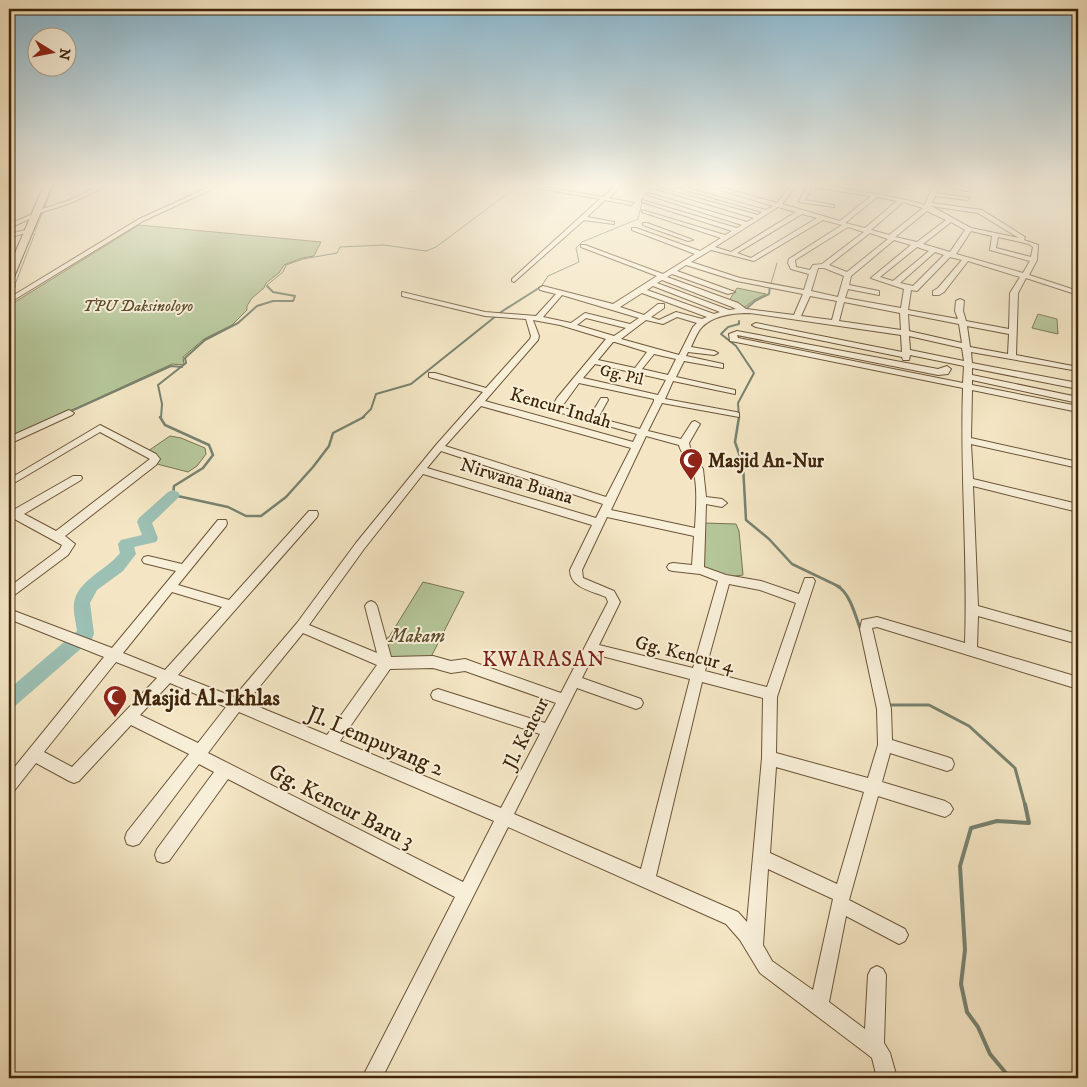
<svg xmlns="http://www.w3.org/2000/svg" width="1087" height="1087" font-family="'IM FELL DW Pica',serif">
	<rect width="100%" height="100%" fill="#f4e6c4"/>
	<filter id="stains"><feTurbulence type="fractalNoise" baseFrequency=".004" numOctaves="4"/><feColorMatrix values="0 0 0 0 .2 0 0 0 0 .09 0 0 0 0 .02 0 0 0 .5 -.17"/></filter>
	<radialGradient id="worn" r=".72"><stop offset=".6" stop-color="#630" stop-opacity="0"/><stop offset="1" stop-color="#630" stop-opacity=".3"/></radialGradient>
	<g fill="#b5c699" stroke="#7a7651">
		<polygon points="139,225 321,242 314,256 302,258 284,265 279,273 266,283 264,288 252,298 247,306 247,310 232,325 204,339 183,357 184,365 172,364 9,439 9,319 15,302"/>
		<polygon points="737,288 766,294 754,300 745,307 728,302"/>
		<polygon points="1038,314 1057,319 1058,334 1032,328"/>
		<polygon points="170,436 181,438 205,448 206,454 197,466 188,472 153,463 148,451"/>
		<polygon points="704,523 736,524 739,531 743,575 728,577 701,570"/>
		<polygon points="423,582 464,592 430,659 390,660 385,639 389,637"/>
	</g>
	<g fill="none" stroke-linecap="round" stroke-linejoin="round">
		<g stroke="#778270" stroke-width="1">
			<polyline points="862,185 873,185"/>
			<polyline points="35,231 54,185"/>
			<polyline points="14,287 35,233"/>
			<polyline points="269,287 267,285 283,272 286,265 303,259 337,253 340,247 384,245 426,251 436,247 519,185"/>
			<polyline points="541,287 548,276 579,262 576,248 582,242 638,219 644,195 655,185"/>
			<polyline points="770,287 777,263"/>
		</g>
		<g stroke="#778270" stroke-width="2">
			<polyline points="10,298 15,286"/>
			<polyline points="9,305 9,307"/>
			<polyline points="746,309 755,301 769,294 770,286"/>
			<polyline points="69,412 171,366 182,367"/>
			<polyline points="161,418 162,404 158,385 186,363 185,358 205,340 238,323 257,306 273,301 293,301 295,296 273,292 267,286"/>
			<polyline points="362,418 371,409 376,394 411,384 501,312 542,286"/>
			<polyline points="739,418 738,403 754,373 736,346 721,334 728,327 739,324 739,321"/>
		</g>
		<g stroke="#778270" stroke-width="2.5">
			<polyline points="160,417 165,425 209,445 213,455 203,468 174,486 173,495 228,507 246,516 261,516 286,497 313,467 329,446 333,433 364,417"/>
			<polyline points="739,417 735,442 743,465 746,520 769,539 792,564 840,587"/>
		</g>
		<g stroke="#778270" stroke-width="3">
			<path d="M837,586C850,592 856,618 861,631"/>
			<polyline points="888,705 929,705 969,726 1015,768 1025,805"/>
		</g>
		<polyline stroke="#778270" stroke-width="4" points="1010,1078 990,1054 978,1027 967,1012 961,984 965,950 960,866 971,828 997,821 1029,823 1025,804"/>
		<path fill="#9cc0b4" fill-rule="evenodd" d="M173,490L178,492L180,495L178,498L152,523L158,538L156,542L134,547L136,554L123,571L97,590L90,603L94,634L92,639L15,706L9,708V689L77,631C76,623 73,612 74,604C76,581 107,570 120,553L118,544L121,540L142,535L137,522L139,518L168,492Z"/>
		<g stroke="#6c5538" stroke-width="2">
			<g id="minor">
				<polygon points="102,185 109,185 71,203 40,213 39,215 9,228 9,224 35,213 36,211 67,201"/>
				<polygon points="214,185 221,185 143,221 9,303 9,298 139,219"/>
				<polygon points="416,185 423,185 413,191 409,191 409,189"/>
				<polygon points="520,185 532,185 603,197 616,185 622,185 609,198 634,203 631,205 605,200 587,217 614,222 614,224 584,220 514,282 512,281 512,279 600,199"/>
				<path d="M676,185L766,210L773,206L704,185H712L777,203L791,185H797L782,204L840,221L871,196L812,187L805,200L834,205V207L799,202L807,185C824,185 841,188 857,191C880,195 903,198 925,205L933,185H939L936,193L970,198L967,200L935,196L932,203L982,210L1025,237L1024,240L1038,245L1037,260L1029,275L1078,291V295L1026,278L1018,293L1016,355L1078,367V371L971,352L972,363L1078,383V389L972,368V375L1078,397V403L972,380V385L1078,406V412L972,390L971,438L1078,462V468L971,444L973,479L1078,504V512L973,486L978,606L1078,634V644L978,616L977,647L1078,677V689L877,627L872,628L891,709L892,740L947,757L952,759L954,764L952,769L947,771L890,753L882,782L945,801L950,804L953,809L950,814L945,817L878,796L849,900L905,929L908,935L905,941L899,944L846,916L829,1002L865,1029L868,975L871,969L877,966L883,969L886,975L884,1043L890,1053L897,1078H877L872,1058L867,1054L760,973L740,940L726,924L508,827L382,1078H362L455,897L228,779L169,861L163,863L157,861L155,855L157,849L214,772L199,764L139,844L133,846L127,844L125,838L127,832L189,754L131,725L79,781L74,783L69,781L36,763L14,791L9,793V774L104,657L9,619V609L112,648L176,571L144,563L142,560L144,557L148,556L182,564L218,520H226L227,523L226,526L178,585L229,600L309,511H317L318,514L317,517L178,675L234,697L297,623L356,543L436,445L483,392L429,377V373H435L486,388L530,339L531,336L526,319L485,316L402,296V292L485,312L536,316L556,294L540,290L539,288L543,286L613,304L657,276L581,247V245H585L663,274L695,254L632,230V228H636L700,251L721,238L642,212V210L725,235L732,231L642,202V200L737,228L742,225L648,195V193L747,222L754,218L653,188V186L758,215L762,212L676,187ZM877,197L897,201L865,228L845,223ZM903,202L923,208L889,235L871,230ZM931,206L978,213L1019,238L971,228ZM778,207L796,212L731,252L715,247ZM927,211L946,220L917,242L895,237ZM802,214L817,218L751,258L737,253ZM823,220L842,225L789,259L788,263L791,269L809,274L804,290L740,278L691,262L711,250L754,261ZM951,222L965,230L950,252L923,244ZM848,227L864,232L822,264L813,265L810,270L796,267L795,260ZM971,231L992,236L990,250L1030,261L1023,273L956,254ZM870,233L888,239L847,272L829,265ZM998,237L1029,244L1033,247L1031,257L996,248ZM894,240L911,245L871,278L904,289L901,308L845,298L848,289L879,295V291L849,285L851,276ZM917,247L929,251L893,281L880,277ZM935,252L944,255L913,286L900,283ZM950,257L962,260L938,288L933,291V295H939L944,292L968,261L1020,277L1010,293L1009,329L966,321L963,311L964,301L960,299L956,301L955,311L958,319L908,310L911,290L917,291ZM686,265L737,281L803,294L794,315L746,309L738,303L667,277L672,274L728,294L735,292L677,271ZM818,268H824L844,276L838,297L811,291ZM662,280L732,307L736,309L729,310L657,283ZM653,286L720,312L714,314L647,290ZM642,293L707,317L702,319L676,312L659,320L651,317L664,308V304H658L644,315L620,307ZM562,295L639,318L630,324L585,313L571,323L543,317ZM810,296L837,301L832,320L801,316ZM844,302L900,313L901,330L839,321ZM750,313L901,335L902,352L756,323L752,325L756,327L902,357L903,360H909L910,355L964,366L963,383L738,338L737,335L938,375L948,374L951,369L947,366L938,369L737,331L729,334L730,341L736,342L963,388C960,473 968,558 965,643L877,617L862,620L860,629L877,709L878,745L868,778L776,753L777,697L815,581L813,578H805L799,594L761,581L726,575L704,567L706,504L722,507L727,503L722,499L706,497L703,469L691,452L689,443L700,424L695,421L692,422L681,439L648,431L662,403L739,417V413L736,412L665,399L673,381L735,394V390L676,377L684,361L723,368V364L686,356L688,352L714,355L718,353L714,351L691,347C694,341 697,332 702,327C714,315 734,313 750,313ZM908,314L959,324L962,343L909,331ZM677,317L697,323L693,327L679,355L621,339L646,320L663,324ZM586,318L626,328L614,336L577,325ZM533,320L560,325L606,339L557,398L553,405L558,412L637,434L633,442L485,401L538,340L539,336ZM967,326L1009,334L1008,354L970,347ZM909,336L962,348L964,361L910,350ZM613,342H615L647,352L635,368L598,360ZM654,354L676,359L668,375L642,369ZM595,364L666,380L658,395L583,378ZM579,383L654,399V401L640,429L598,418L608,400L607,398H601L590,416L564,408L563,405ZM481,406L631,448L606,497L445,446ZM646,436L679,445C681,455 690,459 693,468C698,487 696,509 695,528L611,510ZM441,451L603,504L596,518L427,468ZM423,474L592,525L570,570C570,588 592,591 606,597L608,602L561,693L465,659L451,661L433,656L391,657L377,606L375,603L371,601L367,603L365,606L377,653L309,625L364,549ZM607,517L694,536L692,565L673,563L669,564L667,567L669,570L673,571L700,574L718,581L693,668L599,645L620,602L614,591L583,578L582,570ZM729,584L760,590L796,603L767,687L705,671ZM172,592L222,607L165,670L123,653ZM303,633L377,665L327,735L247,702ZM594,654L690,679L641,869L514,814L577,688L636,709L641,707L643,703L641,699L582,678ZM116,662L157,678L72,767L44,752ZM433,668L451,673L465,671L556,703L545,723L438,689L433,691L431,695L433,699L540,734L501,808L340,741L390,669ZM702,682L763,698L762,758L747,922L738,912L656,876ZM170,683L226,707L198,743L140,715ZM239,712L494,821L463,882L208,753ZM776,767L864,792L837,884L770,853ZM768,869L833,899L813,990L772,961L763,945Z"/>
				<polygon points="889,185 905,185 913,187 910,189"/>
				<polygon points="940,185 952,185 970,189 967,191"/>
				<polygon points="643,223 647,223 693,240 688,241 643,225"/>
				<polygon points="26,230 31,231 9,238 9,234"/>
				<polygon points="69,410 74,413 72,415 9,444 9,437"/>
				<polygon points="100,425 156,454 160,459 156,465 65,536 75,544 68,555 13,596 9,598 9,587 60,549 62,545 9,516 9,507 15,509 73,476 81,476 82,478 81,480 24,514 56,531 150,459 100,432 9,486 9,479"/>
			</g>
		</g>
		<g stroke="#3f2509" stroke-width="2">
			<polygon id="major" points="44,185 52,185 14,277 9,280 9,267"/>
		</g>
		<use href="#minor" fill="#f8efd9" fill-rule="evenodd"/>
		<use href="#major" fill="#f4e6c4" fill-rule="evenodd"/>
	</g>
	<linearGradient id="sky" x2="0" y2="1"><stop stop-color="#89b9d3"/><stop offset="0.55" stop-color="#faf4e4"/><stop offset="1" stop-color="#faf4e4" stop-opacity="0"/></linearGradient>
	<rect width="1087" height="337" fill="url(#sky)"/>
	<defs>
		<g id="mosque-pin" transform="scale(1.25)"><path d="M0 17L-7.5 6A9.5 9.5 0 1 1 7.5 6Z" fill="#8f2418" stroke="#f8efd9"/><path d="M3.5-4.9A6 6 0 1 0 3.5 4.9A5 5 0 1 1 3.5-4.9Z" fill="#fff"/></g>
	</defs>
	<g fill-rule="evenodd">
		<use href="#mosque-pin" x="691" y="460"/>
		<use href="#mosque-pin" x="115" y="697"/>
	</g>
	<g text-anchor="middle" stroke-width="4" stroke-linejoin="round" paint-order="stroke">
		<g font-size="16" font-style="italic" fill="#5c4d2d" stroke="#f8efd9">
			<text x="138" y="311">TPU Daksinoloyo</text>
		</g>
		<g font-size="16" fill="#3f2509" stroke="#f8efd9">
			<text transform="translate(622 374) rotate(13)" y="6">Gg. Pil</text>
		</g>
		<g font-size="19" fill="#3f2509" stroke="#f8efd9">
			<text transform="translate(561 407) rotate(16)" y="7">Kencur Indah</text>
			<text transform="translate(517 480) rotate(17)" y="7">Nirwana Buana</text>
			<text transform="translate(685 653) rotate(14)" y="7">Gg. Kencur 4</text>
			<text transform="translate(525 733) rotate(-63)" y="7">Jl. Kencur</text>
		</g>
		<g font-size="19" font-weight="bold" fill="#3f2509" stroke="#f8efd9" text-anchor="start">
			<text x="708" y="467">Masjid An-Nur</text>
		</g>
		<g font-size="19" font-style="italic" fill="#5c4d2d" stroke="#f8efd9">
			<text x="417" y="642">Makam</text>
		</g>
		<g font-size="21" letter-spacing="1" fill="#7a1f14" stroke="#f8efd9">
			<text x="544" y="666">KWARASAN</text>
		</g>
		<g font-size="22" font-weight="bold" fill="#3f2509" stroke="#f8efd9" text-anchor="start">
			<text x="132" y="705">Masjid Al-Ikhlas</text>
		</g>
		<g font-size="22" fill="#3f2509" stroke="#f8efd9">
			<text transform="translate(376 740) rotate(23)" y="8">Jl. Lempuyang 2</text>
			<text transform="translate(342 805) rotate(27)" y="8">Gg. Kencur Baru 3</text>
		</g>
	</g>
	<rect width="1087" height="1087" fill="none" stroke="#f4e6c4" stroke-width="30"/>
	<rect x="10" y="10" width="1067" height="1067" fill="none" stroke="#3f2509" stroke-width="2.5"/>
	<rect x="15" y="15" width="1057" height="1057" fill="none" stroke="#3f2509"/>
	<g transform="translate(52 52) rotate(100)"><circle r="24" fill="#f8efd9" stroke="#ae9e86"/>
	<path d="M0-4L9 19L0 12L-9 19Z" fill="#8f2418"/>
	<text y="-8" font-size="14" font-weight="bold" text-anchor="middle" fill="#3f2509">N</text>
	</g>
	<rect width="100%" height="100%" filter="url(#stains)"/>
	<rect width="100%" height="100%" fill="url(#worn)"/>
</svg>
